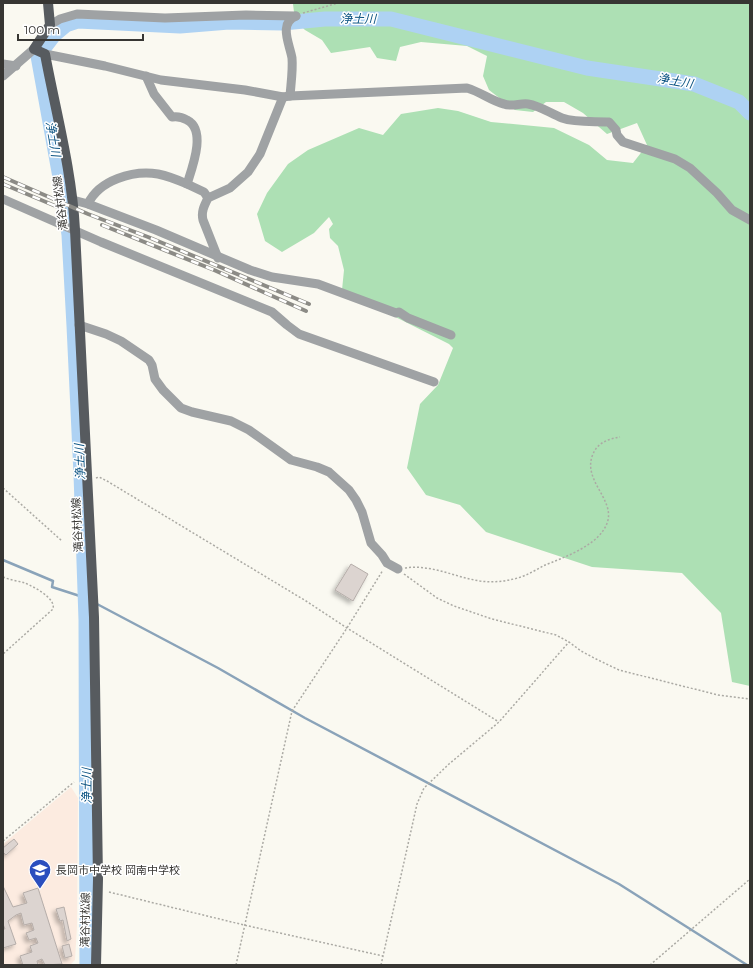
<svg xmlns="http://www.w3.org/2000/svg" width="753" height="968" font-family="Montserrat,'Noto Sans JP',sans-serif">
	<defs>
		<filter id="shadow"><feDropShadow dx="-3" dy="3" stdDeviation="2" flood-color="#0004"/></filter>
	</defs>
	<rect width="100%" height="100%" fill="#faf9f1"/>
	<polygon fill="#fcebe0" points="71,787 78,798 77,926 75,960 70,965 3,965 3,844"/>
	<polygon fill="#ade0b4" points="291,3 750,3 750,686 732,682 721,613 682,573 592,567 486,532 460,505 426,495 407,468 420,404 438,385 453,348 449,344 342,290 344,270 338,246 330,238 329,229 333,224 329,217 314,233 282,252 265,241 257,214 267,193 288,164 308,150 359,128 383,135 401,114 438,108 458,111 491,122 554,128 589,145 607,160 633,163 647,145 637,123 607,134 583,113 564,102 546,102 533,112 515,110 489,90 483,76 487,56 467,46 421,42 400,47 396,61 377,58 370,47 331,53 322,40 305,30 295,20 293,4"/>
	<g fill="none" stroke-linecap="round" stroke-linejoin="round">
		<g stroke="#8aa3b9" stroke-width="2.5">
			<polyline points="3,560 53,581 52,587 86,598 91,601"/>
			<polyline points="97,604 218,668 305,718 619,884 747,965"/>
		</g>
		<polyline stroke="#aed2f3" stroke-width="15" points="87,965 86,620 81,474 74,326 69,235 63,194 38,56 54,35 66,25 78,21 180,26 229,22 283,23 325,19 391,19 587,68 694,84 739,102 750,113"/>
	</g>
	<g fill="#dcd4d0" stroke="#b5ada9" filter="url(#shadow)">
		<polygon points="351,564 368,574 353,601 335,590"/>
		<polygon points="14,839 18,844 6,855 3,852 3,848"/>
		<polygon points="3,886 13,907 27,903 23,893 38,888 62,964 45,965 42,959 37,961 38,965 23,965 20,956 32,952 30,946 38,943 36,938 29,940 26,933 34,930 32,923 24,925 21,913 16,915 8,921 16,944 3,948 3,929 5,929 3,924"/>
		<polygon points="64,907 71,939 67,941 63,920 60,921 56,909"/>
		<polygon points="69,944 72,956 65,958 62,946"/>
	</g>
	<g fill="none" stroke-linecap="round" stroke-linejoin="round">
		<g stroke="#abaaa4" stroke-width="1.5" stroke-dasharray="2 2" stroke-linecap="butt">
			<polyline points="303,13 338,3"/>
			<polyline points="96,478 99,477 107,481 306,601 347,628 499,722"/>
			<polyline points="3,488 62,541"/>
			<path d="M405,568C431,564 454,577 480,581C494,583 508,581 521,577C529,574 536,570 543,566C564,557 602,545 608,520C613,498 582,479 593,454C598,442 609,439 620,437"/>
			<polyline points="404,574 437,598 454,606 492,619 556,635 569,642 581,651 598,660 619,670 718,695 750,699"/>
			<path d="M3,577C10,580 18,581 25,583C34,587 56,598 53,609L3,654"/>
			<polyline points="3,841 74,782"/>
			<polyline points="109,892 244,925 383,956"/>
			<polyline points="236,965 292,711 347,628 383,570"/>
			<polyline points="381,965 417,804 424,788 449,764 499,722 569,642"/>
			<polyline points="650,965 750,879"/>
		</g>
		<g stroke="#9fa2a4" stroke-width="9">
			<polyline points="50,25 60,19 77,14 165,18 246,15 296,16"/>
			<path d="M45,54L105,66L161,80L245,90L283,97L290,96L467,88C481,92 491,101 504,104C512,107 520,103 528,104C541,106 551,114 562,118C576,123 594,121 609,122L616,130L617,135L623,142L675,159L690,168L717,193L732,210L750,220"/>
			<polyline points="3,64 16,66"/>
			<polyline points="3,76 34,49"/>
			<path d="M146,76L154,94L172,117C178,116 182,117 187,120C207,130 192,168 187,184L204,192L208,198"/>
			<path d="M290,96C291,83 293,70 292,58C290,45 278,23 296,16"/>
			<polyline points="3,199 101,242 272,312 287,325 299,334 434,382"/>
			<polyline points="73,200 88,204 156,230 250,270 272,277 318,284 396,313 399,312 408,318 451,335"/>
			<path d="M88,204C99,180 133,170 158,174C168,176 178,180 187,184"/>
			<path d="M218,258L203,220C201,212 204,206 208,198L230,188L248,172L260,154L283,97"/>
			<polyline points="79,325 106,334 121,341 149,360 152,365 155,379 163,390 181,408 192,412 231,421 249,430 291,460 317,467 329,472 349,490 356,500 362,512 371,543 382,555 387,563 398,569"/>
		</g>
		<path stroke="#575b5f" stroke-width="10" d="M48,3L50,25L34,49L45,54C56,113 72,171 75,230L94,617L98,879L96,965"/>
		<g stroke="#8c8b86" stroke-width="4">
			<g id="rail">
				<polyline points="3,177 88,214 148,237 309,304"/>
				<polyline points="3,184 65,210"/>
				<polyline points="102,225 214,270 306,311"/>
			</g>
		</g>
		<use href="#rail" stroke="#fff" stroke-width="2.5" stroke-dasharray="8" stroke-linecap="butt"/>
	</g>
	<defs>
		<g id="school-pin" transform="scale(1.15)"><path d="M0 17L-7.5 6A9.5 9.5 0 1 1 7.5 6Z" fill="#2b4ebe" stroke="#fff"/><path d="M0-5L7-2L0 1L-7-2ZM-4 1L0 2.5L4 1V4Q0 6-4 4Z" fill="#fff"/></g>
	</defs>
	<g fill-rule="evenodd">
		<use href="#school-pin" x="40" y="870"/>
	</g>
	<g text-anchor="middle" stroke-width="3" stroke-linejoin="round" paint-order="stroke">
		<g font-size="11" fill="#373633" stroke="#fff">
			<text transform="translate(60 203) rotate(-97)" y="4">滝谷村松線</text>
			<text transform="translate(77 525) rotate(-93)" y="4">滝谷村松線</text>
			<text transform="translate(85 920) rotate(-89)" y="4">滝谷村松線</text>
		</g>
		<g font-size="11" fill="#373633" stroke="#fff" text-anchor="start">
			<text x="56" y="874">長岡市中学校 岡南中学校</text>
		</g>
		<g font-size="12" font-style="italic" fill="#085181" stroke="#fff">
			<text transform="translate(358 19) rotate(1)" y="4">浄土川</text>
			<text transform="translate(675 81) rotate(10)" y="4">浄土川</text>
			<text transform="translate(53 139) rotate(80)" y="4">浄土川</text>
			<text transform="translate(80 462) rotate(-92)" y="4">浄土川</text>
			<text transform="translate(87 786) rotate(-90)" y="4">浄土川</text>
		</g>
	</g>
	<rect width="753" height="968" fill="none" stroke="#373633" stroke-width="8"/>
	<path d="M18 34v6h125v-6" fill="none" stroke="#373633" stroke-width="2"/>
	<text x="24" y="34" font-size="12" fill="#373633" stroke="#ffffff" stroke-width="3" paint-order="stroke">100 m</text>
</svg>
